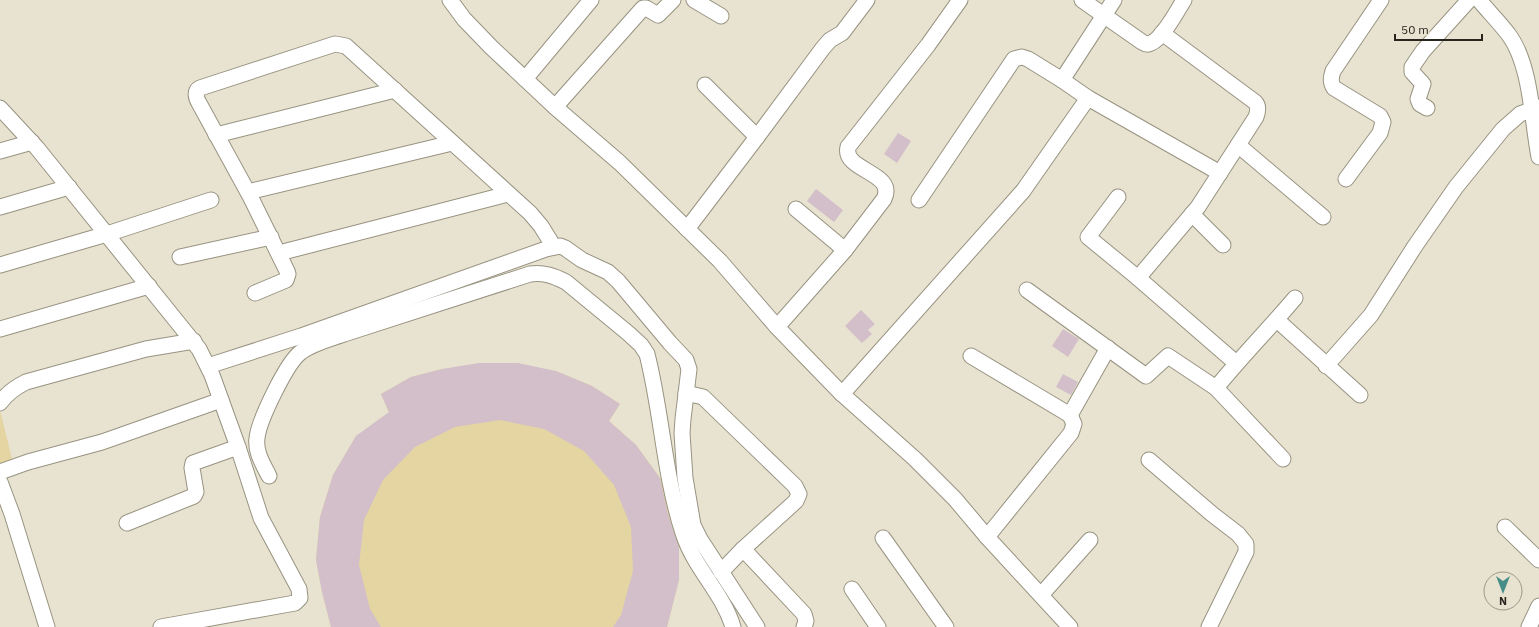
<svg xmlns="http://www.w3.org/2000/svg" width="1539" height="627" font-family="'IBM Plex Sans',sans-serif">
	<rect width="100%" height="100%" fill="#e8e3d0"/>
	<g fill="#e4d5a2">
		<polygon points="442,369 556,371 592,386 620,404 609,421 636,445 667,487 679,528 679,580 667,627 331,627 322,592 316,560 320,517 333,475 356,436 389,413 381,394 411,377"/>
		<polygon points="0,410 14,467 0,466"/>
	</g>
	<g fill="#d3bfc9">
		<polygon points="898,133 911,141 897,163 884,154"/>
		<polygon points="816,189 843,210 834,222 807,201"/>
		<polygon points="861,310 875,324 868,330 872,334 862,343 845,326"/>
		<polygon points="1063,329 1079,339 1068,357 1052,346"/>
		<polygon points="479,363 518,363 556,371 592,386 620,404 609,421 636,445 660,478 668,514 679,548 679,580 667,627 613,627 621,615 633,571 631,527 614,485 584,451 544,429 500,420 455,427 415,447 383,480 364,520 359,565 370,609 381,627 331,627 322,592 316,560 320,517 333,475 356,436 389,412 381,394 411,377 442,369"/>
		<polygon points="1063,374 1078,382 1071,395 1056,387"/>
	</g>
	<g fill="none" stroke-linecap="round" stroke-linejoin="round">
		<g stroke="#989381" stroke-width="17">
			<g id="minor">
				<polyline points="450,0 464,19 491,47 555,107 620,163 720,261 777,327 807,358 842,394 915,459 955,499 987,537 1070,627"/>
				<polyline points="694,0 721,16"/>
				<path d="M1082,0L1142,42C1145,44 1148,45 1151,43C1163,38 1177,11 1184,0"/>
				<polyline points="1114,0 1062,80 1088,98 1220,173"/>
				<path d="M1479,0C1489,12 1500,23 1509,35C1531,65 1532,121 1539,157"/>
				<polyline points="525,79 591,0"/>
				<polyline points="705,85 757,137"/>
				<polyline points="555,107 643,8 646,8 658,15 673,0"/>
				<polyline points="0,108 37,148 199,349 212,375 238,447 261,518 299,589 300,598 295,603 161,627"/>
				<polyline points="1427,108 1420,104 1418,99 1423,84 1412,72 1412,67 1423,51 1469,0"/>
				<polyline points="216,135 395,90"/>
				<polyline points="1238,145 1323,217"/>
				<polyline points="0,151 32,142"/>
				<path d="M1346,179L1380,133L1383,122L1380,116L1334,88C1330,82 1331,77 1333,71L1381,0"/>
				<polyline points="248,192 452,143"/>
				<polyline points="1118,197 1088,237 1138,278 1236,363"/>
				<polyline points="919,200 1014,59 1022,57 1028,59 1062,80"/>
				<polyline points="0,207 69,187"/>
				<polyline points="796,209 845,250"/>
				<polyline points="1192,214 1223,245"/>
				<polyline points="687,229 757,137 823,48 830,40 842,33 867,0"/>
				<polyline points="279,253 508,194"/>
				<polyline points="180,257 271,237"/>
				<polyline points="0,265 107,234 211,200"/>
				<path d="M1138,278L1198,207L1256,117C1258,111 1259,106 1255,102L1162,33"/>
				<polyline points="1027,290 1146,376 1168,356 1216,388 1283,459"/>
				<path d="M255,293L286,280L288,274L287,271L251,198L199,103C196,98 194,91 200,88L335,44L346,46L530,213L541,226L554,247"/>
				<polyline points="1277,320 1360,395"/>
				<path d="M777,327L845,250L884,199C897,172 842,171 848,147L928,45L960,0"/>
				<polyline points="0,329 149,286"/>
				<polyline points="971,356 1070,415 1074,424 1071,433 987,537"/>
				<polyline points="208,366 301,336 546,249 560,246 565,248 582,260 608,272 618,281 670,343 686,360 689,369 683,419 682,433 685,478 693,525 700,539 757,627"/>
				<polyline points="1326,366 1371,315 1415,246 1456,187 1503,129 1520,114 1539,107"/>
				<path d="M1216,388C1241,357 1269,329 1295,298"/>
				<polyline points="686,393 703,397 795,486 799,494 796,501 743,549 721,572"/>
				<polyline points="842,394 1023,191 1088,98"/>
				<path d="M0,403C7,393 16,387 26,382L146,349L194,341"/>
				<polyline points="1070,415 1108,348"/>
				<polyline points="1149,460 1212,514 1238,534 1246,544 1246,552 1209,627"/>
				<polyline points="0,472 28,462 102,442 221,400"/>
				<path d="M269,476C263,464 255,452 257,438C259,420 287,362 301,352C313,343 330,339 344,334L530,274C544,272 554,276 566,282L628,333L641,345L647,354C662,413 664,475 683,533C694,568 723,593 733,627"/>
				<polyline points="0,482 12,514 47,627"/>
				<polyline points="127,523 194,496 196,492 192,468 193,463 238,447"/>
				<polyline points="1505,527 1539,560"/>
				<polyline points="883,538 946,627"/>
				<polyline points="743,549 804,614 806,621 804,627"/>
				<polyline points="852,589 878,627"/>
				<polyline points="1041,595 1090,540"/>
				<polyline points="1529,627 1539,606"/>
			</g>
		</g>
		<use href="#minor" stroke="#fff" stroke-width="15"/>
	</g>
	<g transform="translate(1503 591) rotate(180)"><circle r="19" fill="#e8e3d0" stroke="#9b9789"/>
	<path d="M0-3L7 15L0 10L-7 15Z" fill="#468d87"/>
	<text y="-6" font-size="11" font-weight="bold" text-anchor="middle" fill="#27251e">N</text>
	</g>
	<path d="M1395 34v6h87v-6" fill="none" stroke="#27251e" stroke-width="2"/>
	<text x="1401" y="34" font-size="12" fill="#27251e" stroke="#e8e3d0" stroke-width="3" paint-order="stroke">50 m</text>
</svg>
